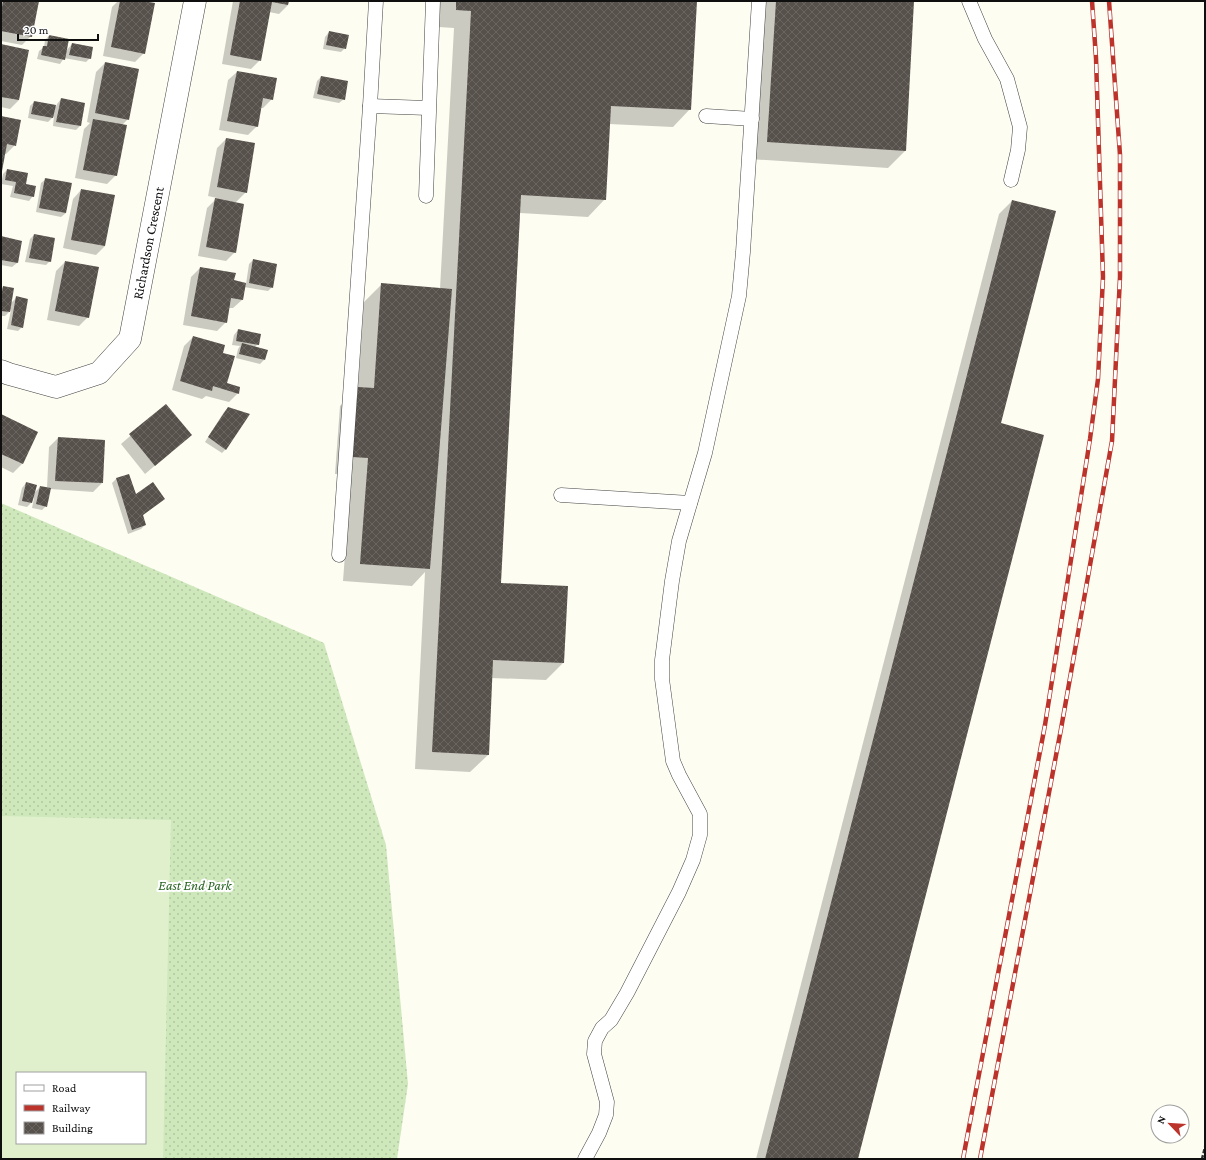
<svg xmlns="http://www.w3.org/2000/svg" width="1206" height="1160" font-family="'Crimson Pro',serif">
	<defs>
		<pattern id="grass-dots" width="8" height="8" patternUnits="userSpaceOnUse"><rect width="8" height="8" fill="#cee8bc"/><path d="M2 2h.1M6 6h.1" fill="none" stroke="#b0c6a0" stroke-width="1.8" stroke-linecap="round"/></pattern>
		<pattern id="building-cross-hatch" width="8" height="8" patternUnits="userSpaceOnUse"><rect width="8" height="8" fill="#57514c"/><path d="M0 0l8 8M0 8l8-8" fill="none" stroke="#6a6561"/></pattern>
	</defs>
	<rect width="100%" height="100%" fill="#fefdf2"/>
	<path fill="url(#grass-dots)" fill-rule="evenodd" d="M1,503L324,643L386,845L408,1084L397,1159H1ZM17,1073H145V1143H17Z"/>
	<path fill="#e0f0cd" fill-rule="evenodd" d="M1,816L171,820L163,1159H1ZM17,1073H145V1143H17Z"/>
	<g fill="#0003">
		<polygon points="1,1 38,1 31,36 22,45 1,41"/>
		<polygon points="118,1 138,1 144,53 135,62 103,56 112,7"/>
		<polygon points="233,1 288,1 288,5 279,14 269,12 260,60 251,69 222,64"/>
		<polygon points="440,1 696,1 690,109 673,127 609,124 605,199 588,217 520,213 500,584 563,663 546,680 491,678 488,755 470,772 415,769 425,572 412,586 343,581 351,475 335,474 340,406 358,388 364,302 382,284 440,289 454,28 439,27"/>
		<polygon points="760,1 913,1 905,151 888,168 749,159"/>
		<polygon points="329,32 345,48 341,52 323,49 325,37"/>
		<polygon points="49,36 66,51 72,44 90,58 86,62 64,58 60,64 37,59 39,51 44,47 45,40"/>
		<polygon points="1,45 19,100 10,109 1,107"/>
		<polygon points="105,63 128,119 122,125 116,175 107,184 75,178 84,129 90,123 87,122 96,72"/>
		<polygon points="237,72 272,99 263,108 260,108 257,126 248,135 219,130 228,80"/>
		<polygon points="321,77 344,99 339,103 313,98 317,81"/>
		<polygon points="61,99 80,126 76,130 53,126 54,116 48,122 28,118 30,106 34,102 56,107 57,104"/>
		<polygon points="1,117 19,121 15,145 6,154 4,154 1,169"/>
		<polygon points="226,139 246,192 235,203 235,252 226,261 198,256 207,208 217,198 208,196 217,148"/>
		<polygon points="7,170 25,185 33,196 29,201 10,197 13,186 1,184 3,174"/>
		<polygon points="46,179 66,213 61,217 36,212 41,183"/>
		<polygon points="81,190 105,246 96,255 63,248 73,199"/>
		<polygon points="1012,201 999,424 857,1159 756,1159 999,214"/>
		<polygon points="34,235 50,261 46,265 25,262 30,239"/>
		<polygon points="1,237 21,242 17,263 12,267 1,265"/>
		<polygon points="253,260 272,287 268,291 244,287 242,300 233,308 228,308 226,322 217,331 183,325 191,277 200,268 233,281 246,284 249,264"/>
		<polygon points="65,262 88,317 79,326 47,320 56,271"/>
		<polygon points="3,287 10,304 17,297 22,327 18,331 7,329 11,310 5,316 1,316 1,290"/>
		<polygon points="238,330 258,344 254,348 264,360 260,364 236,358 238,349 240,346 232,345 234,335"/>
		<polygon points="193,337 222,354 225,384 238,393 229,402 206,396 202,399 172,390 184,346"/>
		<polygon points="166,405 191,435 145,474 121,444"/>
		<polygon points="228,408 226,449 222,453 205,442 224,412"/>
		<polygon points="1,415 37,432 22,464 13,473 1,467"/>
		<polygon points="58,438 102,483 93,492 50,489 46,506 42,510 32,508 34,498 33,498 31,503 27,507 18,505 22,488 26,483 34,493 40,487 47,488 49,447"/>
		<polygon points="129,475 136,496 164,499 142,516 145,525 141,529 128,534 112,483 116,479"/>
	</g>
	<g fill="url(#building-cross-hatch)">
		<polygon points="3,1 39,1 32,37 1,31 1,13"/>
		<polygon points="120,1 143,1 155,3 145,54 111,47"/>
		<polygon points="240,1 289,1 288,5 272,2 261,61 230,55"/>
		<polygon points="456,1 697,1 691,110 611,106 606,200 521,195 501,583 568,586 564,663 493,660 489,755 432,752 471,11 456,10"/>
		<polygon points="776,1 914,1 906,151 767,142"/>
		<polygon points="329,31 349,35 346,49 326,45"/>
		<polygon points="49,35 69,39 65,60 41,55 43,46 47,46"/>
		<polygon points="72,43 93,47 91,59 69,55"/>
		<polygon points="1,44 29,50 19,100 1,97"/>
		<polygon points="105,62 139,69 129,120 95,113"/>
		<polygon points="237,71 277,78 273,100 263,98 258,127 227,121"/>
		<polygon points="321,76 348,81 345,100 317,94"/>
		<polygon points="61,98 85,103 81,126 56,122"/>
		<polygon points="34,101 56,105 53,118 31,114"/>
		<polygon points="1,116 21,120 16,146 7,144 2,171"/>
		<polygon points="93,119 127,125 117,176 83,170"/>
		<polygon points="226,138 255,143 247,193 217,187"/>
		<polygon points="7,169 28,173 26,184 36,186 34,197 14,193 16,182 5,180"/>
		<polygon points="45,178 72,183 66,213 39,208"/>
		<polygon points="81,189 115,195 105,246 71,240"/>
		<polygon points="215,198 244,204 236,253 206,247"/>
		<polygon points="1012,200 1056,211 1001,423 1044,435 858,1159 765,1159"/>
		<polygon points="34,234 55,238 51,262 29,258"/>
		<polygon points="1,236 22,241 18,263 1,260"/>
		<polygon points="253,259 277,264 273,288 249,283"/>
		<polygon points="65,261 99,267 89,318 55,311"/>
		<polygon points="200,267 236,273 234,280 246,283 243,300 231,298 227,323 191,316"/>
		<polygon points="381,283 452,289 430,569 360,564 368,458 352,457 358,387 374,388"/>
		<polygon points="3,286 14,288 10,312 1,311 1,297"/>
		<polygon points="16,296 28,299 23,328 11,325"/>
		<polygon points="238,329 261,334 259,345 236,341"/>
		<polygon points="193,336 225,345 223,353 235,356 227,383 240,387 239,394 213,386 212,391 180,381"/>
		<polygon points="242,343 268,350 265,360 239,354"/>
		<polygon points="166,404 192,435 155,466 129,434"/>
		<polygon points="228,407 250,414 226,450 208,437"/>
		<polygon points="1,414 38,432 23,464 1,454"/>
		<polygon points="58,437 105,440 103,483 55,481"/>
		<polygon points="129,474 136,494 153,482 165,499 143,515 146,525 132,530 116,478"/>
		<polygon points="26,482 37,485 32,503 22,501"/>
		<polygon points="40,486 51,488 47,507 36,504"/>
	</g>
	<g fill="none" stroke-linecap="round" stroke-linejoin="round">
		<g stroke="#424242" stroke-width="15">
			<g id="service">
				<polyline points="969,1 985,39 1007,79 1020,127 1018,150 1011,180"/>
				<polyline points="370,106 428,108"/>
				<polyline points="706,116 752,119"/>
				<polyline points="426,196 433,1"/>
				<polyline points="561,495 690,503"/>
				<polyline points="339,555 370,106 376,1"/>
				<polyline points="585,1159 599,1133 606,1115 607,1102 594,1054 595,1041 602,1028 611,1020 627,993 679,892 693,860 700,835 700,814 679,775 673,761 662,679 662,660 672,581 679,541 705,453 739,296 743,252 759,1"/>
			</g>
		</g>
		<g stroke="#424242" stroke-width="23">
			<polyline id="minor" points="1,371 9,374 56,387 99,373 130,339 195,1"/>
		</g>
		<polyline stroke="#313131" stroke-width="2.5" stroke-dasharray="4 2" stroke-linecap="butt" points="1202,1159 1205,1147"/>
		<use href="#service" stroke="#fff" stroke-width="14"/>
		<use href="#minor" stroke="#fff" stroke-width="22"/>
		<g stroke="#bb332b" stroke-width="4.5">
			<g id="rail">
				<polyline points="963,1159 1045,725 1090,439 1098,379 1103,277 1096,58 1092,1"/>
				<polyline points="980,1159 1061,729 1112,441 1120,277 1120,155 1109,1"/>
			</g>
		</g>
		<use href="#rail" stroke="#fff" stroke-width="3" stroke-dasharray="9" stroke-linecap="butt"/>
	</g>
	<g text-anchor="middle" stroke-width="4" stroke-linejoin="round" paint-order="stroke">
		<g font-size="14" fill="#0f0f0f" stroke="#fff">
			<text transform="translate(148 243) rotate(-79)" y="5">Richardson Crescent</text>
		</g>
		<g font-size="14" font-style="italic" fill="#286521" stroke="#fff">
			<text x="195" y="890">East End Park</text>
		</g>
	</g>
	<rect width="1206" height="1160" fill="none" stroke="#0f0f0f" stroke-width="4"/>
	<rect x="16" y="1072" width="130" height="72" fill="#ffffff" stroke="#9f9f9f"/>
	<rect x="24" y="1085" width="20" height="6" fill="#ffffff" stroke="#9f9f9f"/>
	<text x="52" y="1092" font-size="12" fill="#0f0f0f">Road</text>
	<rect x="24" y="1105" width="20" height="6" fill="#bb332b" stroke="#9f9f9f"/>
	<text x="52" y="1112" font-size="12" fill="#0f0f0f">Railway</text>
	<rect x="24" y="1122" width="20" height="12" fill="url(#building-cross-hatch)" stroke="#9f9f9f"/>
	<text x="52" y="1132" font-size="12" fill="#0f0f0f">Building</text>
	<g transform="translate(1170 1124) rotate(295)"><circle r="19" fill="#ffffff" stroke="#9f9f9f"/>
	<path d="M0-3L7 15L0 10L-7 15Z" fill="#bb332b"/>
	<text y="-6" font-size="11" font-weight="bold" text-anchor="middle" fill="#0f0f0f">N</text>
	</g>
	<path d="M18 34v6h80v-6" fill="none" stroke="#0f0f0f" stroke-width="2"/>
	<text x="24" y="34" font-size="12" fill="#0f0f0f" stroke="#ffffff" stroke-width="3" paint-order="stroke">20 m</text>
</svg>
